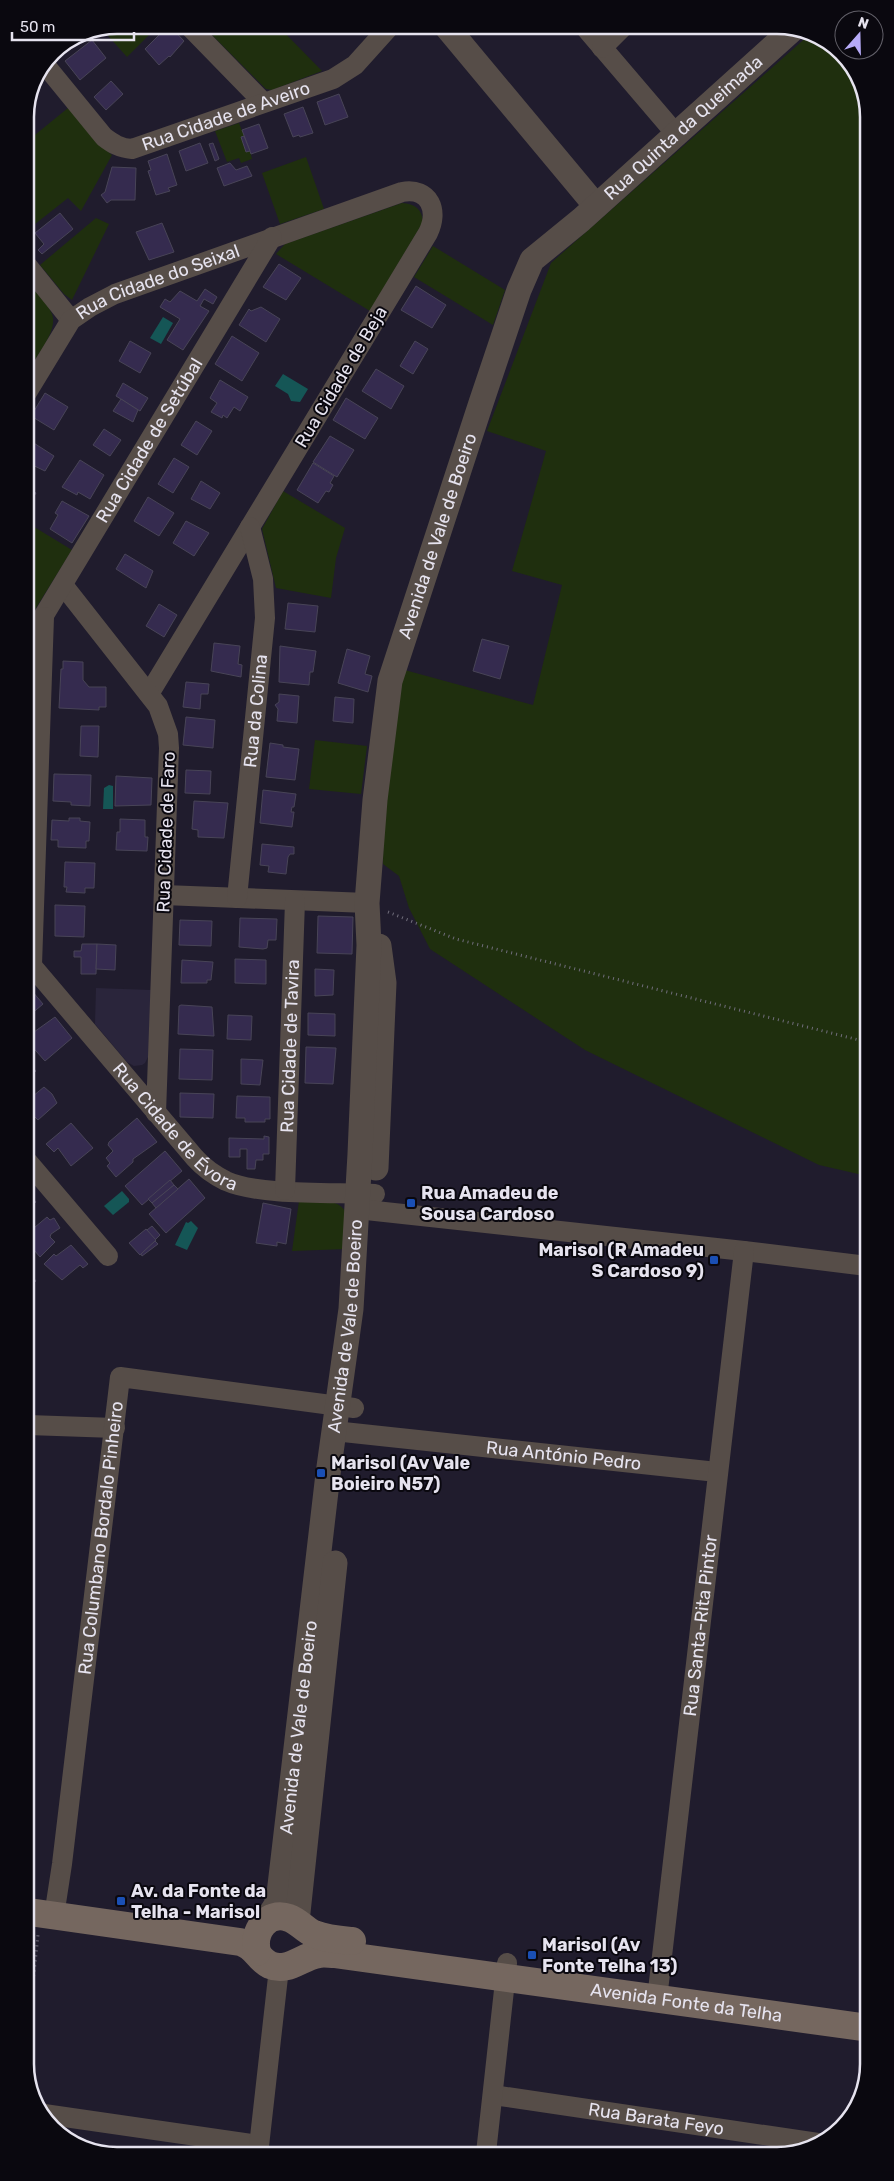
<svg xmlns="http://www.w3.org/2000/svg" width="894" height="2181" font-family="Rubik,sans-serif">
	<rect width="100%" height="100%" fill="#201c2d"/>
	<polygon fill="#2a253b" points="96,988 151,990 149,1055 145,1063 142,1065 134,1066 127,1062 95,1024"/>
	<g fill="#1f2f0e">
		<polygon points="116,25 159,25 127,57 101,28"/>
		<polygon points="220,25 277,25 322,71 272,90 266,89 211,34"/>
		<polygon points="809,35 833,44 864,87 867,1176 819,1165 585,1050 430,949 409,908 399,876 383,864 384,790 401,669 533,705 562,585 512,571 546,451 487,431 551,263"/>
		<polygon points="68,108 101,146 112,155 81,211 68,198 25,232 25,143"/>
		<polygon points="239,123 244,136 241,137 246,152 250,151 252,159 241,163 239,158 227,162 215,131"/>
		<polygon points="306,157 324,209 280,224 262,173"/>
		<path d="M402,203C415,204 422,209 423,222L370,311L276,254L285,244Z"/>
		<polygon points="96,218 109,224 72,300 64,294 40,265"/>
		<polygon points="433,246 505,290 493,325 414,277"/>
		<path d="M26,280C34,291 47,302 52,314C59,330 34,360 26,373Z"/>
		<polygon points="283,491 345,528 336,558 331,598 276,588 262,529"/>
		<polygon points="26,522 72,550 26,624"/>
		<polygon points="315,740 367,746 361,794 309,789"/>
		<path d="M299,1201C314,1201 339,1197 346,1213L347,1249L292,1251Z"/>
	</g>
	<g fill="#155656">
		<polygon points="163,317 173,323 161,344 150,338"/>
		<polygon points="283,374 308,389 300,402 291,401 288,394 275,386"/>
		<polygon points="109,785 113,786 113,809 103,809 104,788"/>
		<polygon points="122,1191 129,1199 129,1202 113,1215 104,1206"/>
		<polygon points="191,1221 198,1228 187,1250 175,1245 186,1222 188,1223"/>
	</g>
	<g fill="#352b4f" stroke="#484457">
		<polygon points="169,25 184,41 170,57 169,56 159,65 145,49"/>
		<polygon points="92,40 106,58 80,80 65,61"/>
		<polygon points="111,81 123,94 106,110 94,97"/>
		<polygon points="339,94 348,117 325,125 317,102"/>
		<polygon points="303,107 313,133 300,137 299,135 293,137 284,114"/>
		<polygon points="259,124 268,148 251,154 242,130"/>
		<polygon points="244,136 250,151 246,152 241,137"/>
		<polygon points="200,143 208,163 186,171 179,151"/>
		<polygon points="213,143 219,159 215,161 209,144"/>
		<polygon points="167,154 177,185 168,188 170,191 156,195 148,171 151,170 148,161"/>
		<polygon points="230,163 236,170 247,166 252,176 224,186 217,168"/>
		<polygon points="112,167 136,168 135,200 111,200 107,203 101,195 105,192"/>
		<polygon points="60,213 73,229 42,254 38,250 44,244 35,233"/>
		<polygon points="162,223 174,252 149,260 136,232"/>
		<polygon points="279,264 301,278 286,300 263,287"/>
		<polygon points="416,286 446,305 432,328 401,310"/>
		<polygon points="205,289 217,297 213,304 204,299 200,306 209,311 183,350 167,340 180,319 160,307 165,299 170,302 180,291 197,301"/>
		<polygon points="261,307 280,319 266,342 239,325 249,309 251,311"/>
		<polygon points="232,336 259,353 242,381 215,364"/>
		<polygon points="130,341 151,353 140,373 119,361"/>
		<polygon points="415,341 428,349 413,374 400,366"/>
		<polygon points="376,369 404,386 391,409 362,391"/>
		<polygon points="220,380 248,397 240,411 234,407 227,418 223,415 222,418 211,412 217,403 210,398"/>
		<polygon points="123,383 148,398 140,411 116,396"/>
		<polygon points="45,393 68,407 54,430 31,416"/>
		<polygon points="346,398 378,418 365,439 333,420"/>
		<polygon points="121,399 138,410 133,422 113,411"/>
		<polygon points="196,421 212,431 197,455 181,445"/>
		<polygon points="104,429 121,440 110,456 93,445"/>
		<polygon points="330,436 354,450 337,477 313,462"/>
		<polygon points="26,438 54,456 45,471 26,462"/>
		<polygon points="174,458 189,467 173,493 158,484"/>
		<polygon points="80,460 104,475 90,499 78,492 77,495 62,487"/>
		<polygon points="313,463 334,476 330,483 333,485 329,492 326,491 318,503 297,490"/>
		<polygon points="201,481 220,493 210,509 191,499"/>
		<polygon points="26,487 36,493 26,509"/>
		<polygon points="148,497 174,513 159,536 134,521"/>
		<polygon points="62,501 89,516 72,543 50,529 58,515 55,513"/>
		<polygon points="186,521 209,533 194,556 173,543"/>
		<polygon points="125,554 153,571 146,588 116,569"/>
		<polygon points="288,603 318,606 315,632 285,629"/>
		<polygon points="159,604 177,615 164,637 146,626"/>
		<polygon points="482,639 509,646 500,679 473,671"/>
		<polygon points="214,643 240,646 238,664 242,665 241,677 211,671"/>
		<polygon points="280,646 316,651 313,672 310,672 309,685 279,682"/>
		<polygon points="347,649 370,656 365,674 372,676 368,692 338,683"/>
		<polygon points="63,661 83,662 83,680 89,687 106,687 106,707 99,707 99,710 59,708 61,669 63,669"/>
		<polygon points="186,682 209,684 208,694 201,694 200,709 183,707"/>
		<polygon points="279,694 299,696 297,723 277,721 278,709 275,705 279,702"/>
		<polygon points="335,697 354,699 353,723 333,721"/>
		<polygon points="186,717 215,720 213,748 183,745"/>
		<polygon points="81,726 99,726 98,757 80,756"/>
		<polygon points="270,743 283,745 283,747 299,749 295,780 266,777"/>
		<polygon points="186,770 211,771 210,794 185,793"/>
		<polygon points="54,774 91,775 90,806 71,805 71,802 53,801"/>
		<polygon points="116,776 152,778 151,805 115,806"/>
		<polygon points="263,790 296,794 294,807 292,807 291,812 294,812 292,827 260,823"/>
		<polygon points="194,801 228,803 224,838 198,837 198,830 192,829"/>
		<polygon points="69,818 80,818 80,821 90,822 89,841 86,841 86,848 58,847 58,840 51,840 52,820 69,821"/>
		<polygon points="120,819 145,820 145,837 148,837 147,851 116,850 117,832 120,832"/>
		<polygon points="262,844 294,847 294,854 290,854 288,857 286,874 268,872 269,866 260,865"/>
		<polygon points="65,862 95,863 94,888 85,888 85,893 66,892 67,887 64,887"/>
		<polygon points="55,905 85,906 84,937 55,936"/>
		<polygon points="318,916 353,917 352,954 317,953"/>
		<polygon points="240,918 277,919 276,940 268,940 267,948 263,949 239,947"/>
		<polygon points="180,920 212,921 211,946 179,945"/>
		<polygon points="82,944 97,944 96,974 81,974 81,957 74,957 74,951 81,951"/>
		<polygon points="97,944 116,945 115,970 96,969"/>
		<polygon points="235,959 266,960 266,984 235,983"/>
		<polygon points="182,960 213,962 211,980 207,980 207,983 181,983"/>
		<polygon points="315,969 334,970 333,995 315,996"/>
		<polygon points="27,985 43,1004 29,1016 31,1018 27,1021"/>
		<polygon points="181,1005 212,1007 214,1036 178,1034 179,1006"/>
		<polygon points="308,1013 335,1014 335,1036 308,1035"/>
		<polygon points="228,1015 252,1016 251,1040 227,1039"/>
		<polygon points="55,1017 72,1038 45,1061 27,1041 27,1037"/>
		<polygon points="306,1047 336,1048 333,1084 305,1083"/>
		<polygon points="180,1049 213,1050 212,1080 179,1079"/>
		<polygon points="241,1059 263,1060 260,1085 241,1084"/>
		<polygon points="27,1061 36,1071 27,1079"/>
		<polygon points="44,1087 52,1094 57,1103 38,1120 28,1110 27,1101"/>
		<polygon points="180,1093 214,1094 213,1118 180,1117"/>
		<polygon points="237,1096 270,1097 270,1119 265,1119 265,1122 245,1122 245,1118 236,1118"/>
		<polygon points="137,1118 157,1142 133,1159 133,1162 116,1177 107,1166 110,1163 106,1158 113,1151 108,1145 109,1142"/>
		<polygon points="71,1123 93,1148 71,1166 58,1148 54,1152 46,1144"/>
		<polygon points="264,1136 269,1137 269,1154 263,1154 263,1160 256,1160 255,1169 247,1169 247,1149 240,1149 240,1157 229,1157 229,1138 264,1139"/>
		<polygon points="165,1151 182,1171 142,1205 125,1186"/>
		<polygon points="189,1179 205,1198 166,1233 149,1214"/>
		<polygon points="170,1180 174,1185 152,1203 148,1199"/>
		<polygon points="174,1185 178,1189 156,1208 152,1203"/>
		<polygon points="28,1192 36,1202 28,1209"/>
		<polygon points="263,1203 291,1209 286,1244 277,1242 277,1246 256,1243"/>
		<polygon points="47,1217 50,1220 54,1218 60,1228 51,1234 50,1237 55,1242 40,1257 28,1243 28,1233"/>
		<polygon points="152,1226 160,1235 155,1240 147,1230"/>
		<polygon points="146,1229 156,1240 140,1255 129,1243"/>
		<polygon points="155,1241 158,1244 142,1256 141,1254"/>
		<polygon points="71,1245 88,1264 83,1268 80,1265 62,1280 44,1264 54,1254 56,1256"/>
		<polygon points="28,1271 36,1281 28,1287"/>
	</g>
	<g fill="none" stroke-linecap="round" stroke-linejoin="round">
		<g stroke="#716e7c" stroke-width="3" stroke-dasharray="1 4" stroke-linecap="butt">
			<polyline points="388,912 456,939 867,1042"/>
			<polyline points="30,2011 38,1935"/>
		</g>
		<g stroke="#564d48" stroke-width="20">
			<polyline points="188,25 263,102"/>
			<polyline points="583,25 676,134"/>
			<polyline points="602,48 625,25"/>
			<path id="s1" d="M46,66L104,137C113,144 120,148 132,149L333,79L355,65L391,25"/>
			<polyline points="26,264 71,320"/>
			<path id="s2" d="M26,394L71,320L90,307L115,294L402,192C430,187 439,211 428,233L149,694"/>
			<polyline points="63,585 158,706 168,734 169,748 156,1113"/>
			<path id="s3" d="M26,645L272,237"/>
			<polyline points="164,895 367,903"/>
			<path id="s4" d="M237,898L265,618L263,579L250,527"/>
			<path id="s5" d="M27,960L195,1158C204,1168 214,1175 226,1181C259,1196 336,1192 375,1194"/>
			<polyline points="32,965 44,617"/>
			<polyline points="28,1162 108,1256"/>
			<path id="s6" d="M285,1190L295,901"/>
			<polyline points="357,1209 744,1251 867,1266"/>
			<polyline points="28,1425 115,1428"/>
			<path id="s7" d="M334,1431L717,1472"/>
			<path id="s8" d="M54,1916L62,1864L120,1377L354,1408"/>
			<path id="s9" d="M657,1999L744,1251"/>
			<path id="s10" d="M493,2095L818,2143"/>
			<polyline points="44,2114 259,2145"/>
			<polyline points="486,2153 507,1963"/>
			<polyline points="258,2155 279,1968"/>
		</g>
		<g stroke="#564d48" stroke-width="25">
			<polyline points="445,25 596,206"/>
			<polyline points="376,1168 384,983 379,946"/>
			<path id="s11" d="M266,1921L276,1905L279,1894L328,1474L351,1309L360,1154L369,945L367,903L375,800L390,681L481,403L519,290L532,260L581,220L793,29"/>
			<polyline points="297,1922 335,1563"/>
		</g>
		<g stroke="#75675f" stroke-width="28">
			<path id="s12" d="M29,1912L240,1942C256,1946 257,1959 270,1965C288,1973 302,1956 319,1954C324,1953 329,1954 334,1954L869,2028"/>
			<path d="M257,1952C252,1932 267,1910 289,1918C298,1921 305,1930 314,1934C326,1939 340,1940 352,1941"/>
		</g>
	</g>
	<g fill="#1a4fb4" stroke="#0a080f" stroke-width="2">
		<rect x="406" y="1198" width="10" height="10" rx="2.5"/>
		<rect x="709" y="1255" width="10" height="10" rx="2.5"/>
		<rect x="316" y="1468" width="10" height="10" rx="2.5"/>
		<rect x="116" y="1896" width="10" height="10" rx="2.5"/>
		<rect x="527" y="1950" width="10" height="10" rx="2.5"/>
	</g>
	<g text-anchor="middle" stroke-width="4" stroke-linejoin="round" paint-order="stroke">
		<g font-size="18" fill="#e6e3ef" stroke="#0a080f">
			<text dy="6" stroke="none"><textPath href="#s1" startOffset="222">Rua Cidade de Aveiro</textPath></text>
			<text dy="6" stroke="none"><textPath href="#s11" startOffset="1895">Rua Quinta da Queimada</textPath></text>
			<text dy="6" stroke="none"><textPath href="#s2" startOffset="182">Rua Cidade do Seixal</textPath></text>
			<text transform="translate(341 377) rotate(-59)" y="6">Rua Cidade de Beja</text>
			<text dy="6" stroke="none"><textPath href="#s3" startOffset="239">Rua Cidade de Setúbal</textPath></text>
			<text dy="6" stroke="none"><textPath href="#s11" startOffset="1402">Avenida de Vale de Boeiro</textPath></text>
			<text dy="6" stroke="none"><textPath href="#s4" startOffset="188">Rua da Colina</textPath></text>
			<text transform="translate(166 832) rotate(-88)" y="6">Rua Cidade de Faro</text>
			<text dy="6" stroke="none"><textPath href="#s6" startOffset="144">Rua Cidade de Tavira</textPath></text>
			<text dy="6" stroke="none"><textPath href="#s5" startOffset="224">Rua Cidade de Évora</textPath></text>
			<text dy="6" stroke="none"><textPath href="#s11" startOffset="602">Avenida de Vale de Boeiro</textPath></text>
			<text dy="6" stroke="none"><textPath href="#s7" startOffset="231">Rua António Pedro</textPath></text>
			<text dy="6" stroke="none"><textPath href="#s8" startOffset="381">Rua Columbano Bordalo Pinheiro</textPath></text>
			<text dy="6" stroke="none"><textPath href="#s9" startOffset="376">Rua Santa-Rita Pintor</textPath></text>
			<text dy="6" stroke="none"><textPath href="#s11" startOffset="198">Avenida de Vale de Boeiro</textPath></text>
			<text dy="6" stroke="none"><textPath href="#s12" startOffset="674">Avenida Fonte da Telha</textPath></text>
			<text dy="6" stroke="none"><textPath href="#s10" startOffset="165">Rua Barata Feyo</textPath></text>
		</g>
		<g font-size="18" font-weight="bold" fill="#e6e3ef" stroke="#0a080f" text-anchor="start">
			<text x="421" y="1199">Rua Amadeu de<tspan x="421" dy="21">Sousa Cardoso</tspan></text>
			<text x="704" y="1256" text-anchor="end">Marisol (R Amadeu<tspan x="704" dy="21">S Cardoso 9)</tspan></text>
			<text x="331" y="1469">Marisol (Av Vale<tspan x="331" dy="21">Boieiro N57)</tspan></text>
			<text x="131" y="1897">Av. da Fonte da<tspan x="131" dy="21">Telha - Marisol</tspan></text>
			<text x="542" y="1951">Marisol (Av<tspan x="542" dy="21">Fonte Telha 13)</tspan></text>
		</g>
	</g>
	<path d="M0 0H894V2181H0ZM117 34H777A83 83 0 0 1 860 117V2064A83 83 0 0 1 777 2147H117A83 83 0 0 1 34 2064V117A83 83 0 0 1 117 34Z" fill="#0a080f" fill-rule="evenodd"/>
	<path fill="none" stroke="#e6e3ef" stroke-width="2.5" d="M117 34H777A83 83 0 0 1 860 117V2064A83 83 0 0 1 777 2147H117A83 83 0 0 1 34 2064V117A83 83 0 0 1 117 34Z"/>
	<g transform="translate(859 35) rotate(20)"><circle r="24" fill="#0a080f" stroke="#626069"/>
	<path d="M0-4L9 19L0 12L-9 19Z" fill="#b7abf8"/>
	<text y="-8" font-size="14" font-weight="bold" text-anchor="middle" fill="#e6e3ef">N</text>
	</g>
	<path d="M12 32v8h122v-8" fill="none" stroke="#e6e3ef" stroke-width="2.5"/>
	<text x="20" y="32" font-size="15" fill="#e6e3ef" stroke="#0a080f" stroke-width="4" paint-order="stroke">50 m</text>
</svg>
